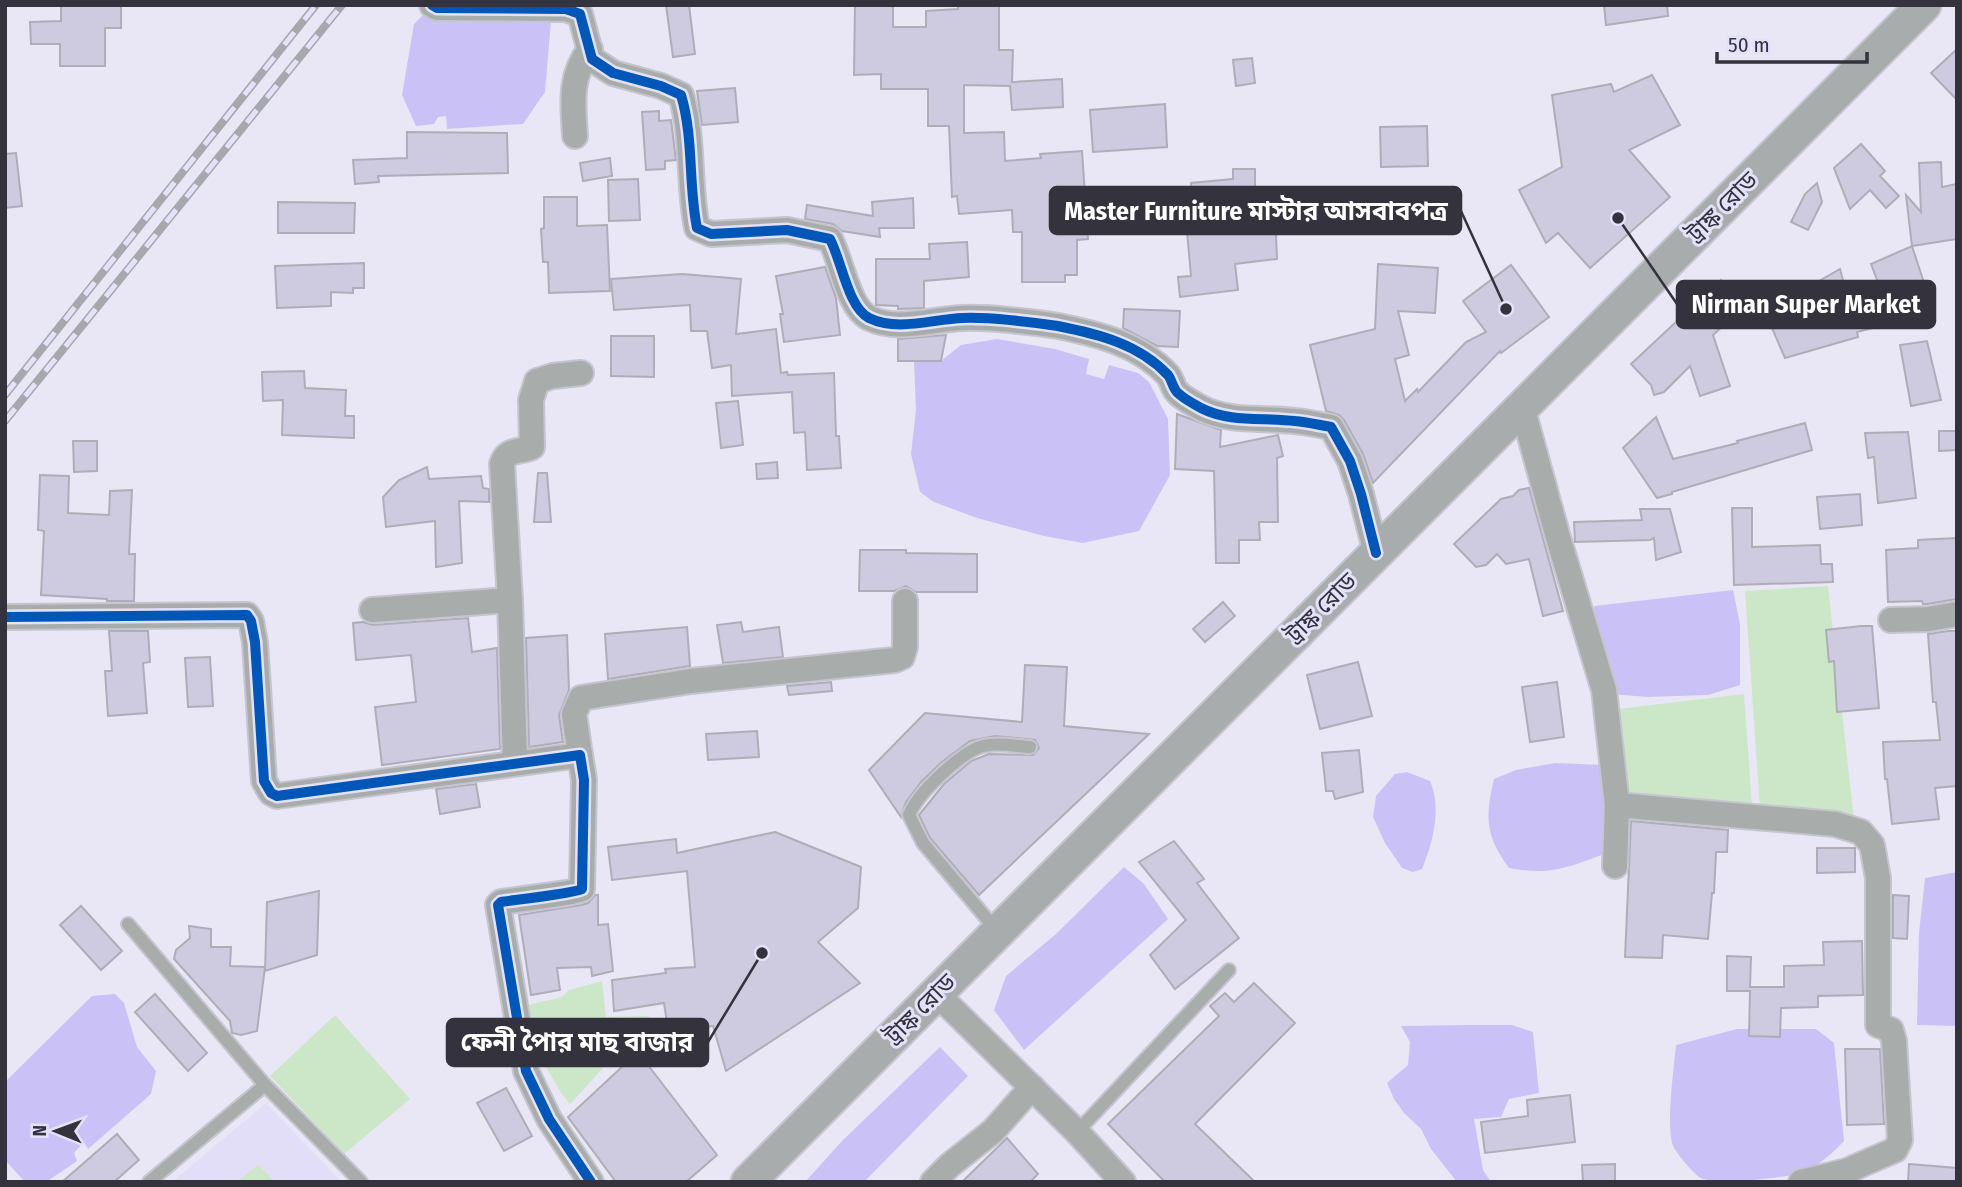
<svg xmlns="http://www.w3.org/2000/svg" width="1962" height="1187" font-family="'Fira Sans Condensed','Noto Sans Bengali',sans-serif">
	<rect width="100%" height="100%" fill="#e9e7f5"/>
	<polygon fill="#e2def7" points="266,1103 342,1182 172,1182"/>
	<g fill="#cce7c8">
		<polygon points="1828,586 1854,820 1760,809 1745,591"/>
		<polygon points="1744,694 1752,806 1626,792 1618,709"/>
		<polygon points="602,981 606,1017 649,1016 641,1040 604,1067 570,1104 561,1093 539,1055 528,1005 562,997 569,990"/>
		<polygon points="335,1015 410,1099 344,1154 270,1076"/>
		<polygon points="258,1165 275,1182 237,1182"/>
	</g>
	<g fill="#cac2f6">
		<polygon points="427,11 551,21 545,92 523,124 447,129 446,116 438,117 434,124 416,126 402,95 414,24"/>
		<polygon points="997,339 1055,349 1089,359 1086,374 1104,379 1109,365 1138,373 1149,382 1168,419 1170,475 1139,531 1083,543 1044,536 977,518 934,502 920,492 911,454 916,410 914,361 941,361 961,345"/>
		<polygon points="1733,590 1740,624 1740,685 1708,695 1648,697 1611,694 1597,640 1594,606"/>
		<path d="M1555,763L1603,765L1607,853C1569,867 1550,876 1509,868C1485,836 1485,817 1494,779L1516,770Z"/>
		<path d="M1407,772L1430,781C1442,808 1433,842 1422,869L1413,872L1402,868L1385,843L1373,817L1376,796L1395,774Z"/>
		<polygon points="1124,867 1144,884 1168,919 1024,1050 994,1010 1006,976 1056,934"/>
		<polygon points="1957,872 1957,1026 1917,1025 1919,933 1925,878"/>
		<polygon points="115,994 124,1003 137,1047 156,1071 151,1094 88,1149 82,1144 74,1153 77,1161 46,1182 25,1182 5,1160 5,1082 92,996"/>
		<polygon points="1469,1025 1512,1025 1533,1032 1539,1093 1509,1099 1501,1117 1474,1119 1483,1170 1491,1182 1457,1182 1431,1149 1421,1129 1404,1113 1394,1099 1387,1083 1408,1065 1410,1042 1401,1026"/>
		<path d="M1737,1029H1816L1834,1043L1844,1141C1832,1154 1817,1167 1800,1173C1785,1178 1711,1186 1699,1177C1691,1171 1679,1156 1674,1148C1665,1131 1674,1067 1676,1045Z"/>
		<polygon points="940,1047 968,1076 864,1182 805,1182 842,1141"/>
	</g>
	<g fill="#cecae0" stroke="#afadb8" stroke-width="2">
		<polygon points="61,5 121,5 121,28 105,28 105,66 60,66 60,44 31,44 30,22 61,21"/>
		<polygon points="666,5 689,5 695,54 673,57"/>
		<polygon points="855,5 893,5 893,27 926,27 926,11 958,9 958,5 999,5 999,50 1013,50 1012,82 1062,79 1063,107 1012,110 1010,86 964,85 964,133 1004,132 1005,161 1041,158 1040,154 1082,151 1088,239 1077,240 1077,275 1065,275 1065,282 1022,282 1022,232 1013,232 1012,210 959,214 957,196 952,197 949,126 928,126 928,89 881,89 881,74 854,75"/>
		<polygon points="1604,5 1667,5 1668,16 1606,25"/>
		<polygon points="1957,49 1957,100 1931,73"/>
		<polygon points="1252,58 1255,83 1236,86 1233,60"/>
		<polygon points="1652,75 1680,125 1629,150 1670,197 1590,268 1558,233 1546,243 1519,190 1562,167 1552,95 1611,84 1614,92"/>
		<polygon points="735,88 738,122 702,125 697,91"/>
		<polygon points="1165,104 1167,147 1093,152 1090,110"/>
		<polygon points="659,111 659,121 671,120 676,160 665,161 665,169 646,170 642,112"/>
		<polygon points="1427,126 1428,166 1381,167 1380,127"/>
		<polygon points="407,132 507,133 508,173 378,176 379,182 355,184 353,160 407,158"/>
		<polygon points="1861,144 1885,171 1880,176 1899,196 1886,208 1870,190 1850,209 1834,168"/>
		<polygon points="16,153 22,206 5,208 5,154"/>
		<polygon points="610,158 612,176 583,181 580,163"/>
		<polygon points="1941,162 1942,187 1957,184 1957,239 1912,246 1906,195 1921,212 1919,163"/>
		<polygon points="1233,169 1255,169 1255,194 1292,188 1295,208 1275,211 1277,259 1235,264 1238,290 1180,297 1178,277 1191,276 1184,198 1192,198 1191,183 1233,179"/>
		<polygon points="638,179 640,220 609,221 608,180"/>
		<polygon points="1817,183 1822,202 1808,230 1791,222 1805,194"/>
		<polygon points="544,197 577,197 577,226 607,225 610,291 549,293 548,262 543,262 541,229 544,228"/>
		<polygon points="913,198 914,228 879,228 880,237 842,231 833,224 805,219 807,205 873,216 872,202"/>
		<polygon points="278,202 355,203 354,233 278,233"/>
		<polygon points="967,242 969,277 924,281 924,308 898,309 898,306 876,305 876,259 930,259 929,244"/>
		<polygon points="1912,246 1929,298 1890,311 1893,323 1857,332 1858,337 1785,358 1765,312 1840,269 1852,314 1887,306 1871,264"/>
		<polygon points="364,263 364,288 353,288 353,293 331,292 331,306 277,308 275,266"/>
		<polygon points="1378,264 1438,268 1435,313 1398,311 1409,355 1395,359 1405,401 1417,389 1418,392 1466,342 1486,332 1463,301 1511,265 1549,317 1501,353 1500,351 1373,483 1363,454 1344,420 1339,415 1326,411 1310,345 1375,329"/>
		<polygon points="825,267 836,298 840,335 784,342 780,314 783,314 776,276"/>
		<polygon points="682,274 741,279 736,334 776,329 781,373 787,372 788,375 834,373 836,436 839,436 841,468 807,470 805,432 794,433 792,392 732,396 731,365 712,368 707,331 691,331 690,305 614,310 611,279"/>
		<polygon points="1721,280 1745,306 1713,335 1730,386 1700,396 1690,366 1664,392 1654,395 1651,385 1631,364"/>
		<polygon points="1124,309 1180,311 1178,347 1157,346 1123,328"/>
		<polygon points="946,335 941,361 898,361 898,339"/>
		<polygon points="611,336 654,336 654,377 611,376"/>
		<polygon points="1927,341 1941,400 1911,406 1900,345"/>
		<polygon points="304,371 305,388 346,390 345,416 354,416 354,438 282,435 283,400 263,401 262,372"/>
		<polygon points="738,401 743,445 721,448 716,403"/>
		<polygon points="1177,414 1221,430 1220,447 1278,435 1283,456 1277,458 1278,522 1259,522 1260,540 1239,540 1239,563 1216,563 1214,471 1175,469"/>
		<polygon points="1656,417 1673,459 1738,443 1737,441 1805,423 1812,450 1672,492 1672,494 1657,498 1623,448"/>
		<polygon points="1939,431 1957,431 1957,450 1939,451"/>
		<polygon points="1908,432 1916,498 1878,503 1874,457 1868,458 1865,433"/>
		<polygon points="73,441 97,441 97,471 74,472"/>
		<polygon points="777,462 778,478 757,479 756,464"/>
		<polygon points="427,467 429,479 481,476 483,488 489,489 489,502 459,501 462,563 436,567 435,521 386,527 383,497 399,480"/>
		<polygon points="538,473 547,473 551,522 534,522"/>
		<polygon points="40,475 69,476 68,513 109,515 110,491 132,490 129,554 135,554 134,601 107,601 107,599 41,595 44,531 38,530"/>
		<polygon points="1529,488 1563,611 1543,616 1529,559 1506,564 1497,554 1486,565 1476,567 1454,544 1501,499 1513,496 1519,490"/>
		<polygon points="1860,494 1862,525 1820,529 1817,497"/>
		<polygon points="1732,508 1752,508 1752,547 1820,545 1821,564 1832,564 1833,582 1734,585"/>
		<polygon points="1640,509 1670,509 1681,552 1656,560 1654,538 1650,540 1575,542 1574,522 1642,520"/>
		<polygon points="1956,538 1957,599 1927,604 1923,604 1922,601 1888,602 1886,550 1918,548 1918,540"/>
		<polygon points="860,550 906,550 906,553 977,554 977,592 916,592 906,586 894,591 859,591"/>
		<polygon points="1223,602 1235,616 1205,642 1193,629"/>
		<polygon points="468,618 472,652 497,648 500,749 382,765 375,707 416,702 411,655 356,660 353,623 363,622 373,625"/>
		<polygon points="741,622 743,632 779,627 783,657 723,663 717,625"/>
		<polygon points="1861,626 1872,626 1879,708 1837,712 1834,661 1829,662 1826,630"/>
		<polygon points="687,627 690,666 608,679 605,634"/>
		<polygon points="109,631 148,631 150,662 143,663 147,713 108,716 105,671 112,671"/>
		<polygon points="1948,631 1957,631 1957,786 1935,788 1939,819 1892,824 1887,779 1885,779 1883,742 1940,740 1936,702 1933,702 1928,634"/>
		<polygon points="567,635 569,690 559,715 563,742 529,747 526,638"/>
		<polygon points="210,657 213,706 188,707 185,658"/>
		<polygon points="1358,662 1372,716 1320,729 1307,675"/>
		<polygon points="1025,665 1067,667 1064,726 1149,734 979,895 930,838 919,815 944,784 971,761 989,754 1033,755 1039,748 1035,740 995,736 970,741 942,762 922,781 906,802 901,817 869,770 925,713 1022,722"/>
		<polygon points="831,682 832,691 789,695 787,686"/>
		<polygon points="1557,682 1564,737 1530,742 1522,687"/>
		<polygon points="757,731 759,757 708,760 706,734"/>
		<polygon points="1359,750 1363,792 1335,799 1333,791 1326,791 1322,753"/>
		<polygon points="476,784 480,807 440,814 436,789"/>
		<polygon points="1631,821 1728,830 1727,852 1716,852 1714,893 1712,893 1708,939 1663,935 1662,958 1625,957"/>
		<polygon points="775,832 861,867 858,908 818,942 860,983 726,1071 713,1026 668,1030 664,1003 614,1011 612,980 666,973 665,969 695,967 687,871 612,880 608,847 676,839 677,853"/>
		<polygon points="1174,841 1204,879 1197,883 1239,938 1175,989 1150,955 1186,920 1139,862"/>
		<polygon points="1817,848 1855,848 1855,872 1817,873"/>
		<polygon points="319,891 317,955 265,971 267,902"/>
		<polygon points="595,895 598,895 598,925 608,924 613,971 592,976 591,967 557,968 560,990 531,995 519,915 581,905 588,903"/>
		<polygon points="1893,895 1909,896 1907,939 1893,938"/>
		<polygon points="81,906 122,951 101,970 60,925"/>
		<polygon points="189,926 211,929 211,947 231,947 230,966 265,967 257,1031 241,1035 232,1033 230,1021 174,959 176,950 190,938"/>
		<polygon points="1862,941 1863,995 1818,996 1818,1007 1781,1008 1780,1037 1749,1036 1750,991 1727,991 1727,956 1751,957 1750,987 1784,987 1784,966 1824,965 1823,942"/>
		<polygon points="1254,983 1295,1023 1195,1124 1255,1182 1165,1182 1108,1124 1219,1016 1210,1006 1225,993 1234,1002"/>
		<polygon points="155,994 207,1053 188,1071 135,1012"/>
		<polygon points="1845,1049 1880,1049 1884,1124 1847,1125"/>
		<polygon points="638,1052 717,1155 686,1182 616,1182 568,1117"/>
		<polygon points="506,1088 532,1136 504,1151 477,1103"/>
		<polygon points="1570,1095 1575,1142 1485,1153 1481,1122 1528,1116 1527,1100"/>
		<polygon points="117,1134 139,1160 114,1182 62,1182"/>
		<polygon points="1007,1138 1038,1174 1030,1182 962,1182"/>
		<polygon points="1615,1164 1615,1182 1583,1182 1582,1165"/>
		<polygon points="1909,1164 1957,1168 1957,1182 1908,1182"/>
	</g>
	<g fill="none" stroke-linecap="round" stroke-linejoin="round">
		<g stroke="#c6c4cf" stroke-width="16">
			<g id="lane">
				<polyline points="128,924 265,1085"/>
				<path d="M998,932L923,843L909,815C918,793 954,760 975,749C991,741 1014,746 1030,747"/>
				<polyline points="1077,1132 1229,970"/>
				<polyline points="149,1182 265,1085 361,1182"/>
			</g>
		</g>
		<g stroke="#c6c4cf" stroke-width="28">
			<g id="street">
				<path d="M432,5L437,8L566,9L580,14L592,59L613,73L661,86L681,95C694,138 688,184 697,228L711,234L787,230L830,239C842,262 848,307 869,318C898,332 932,319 963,318C988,317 1033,322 1058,326C1098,334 1139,344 1168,375C1172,380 1173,389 1178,393C1184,399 1194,404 1201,408C1230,423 1263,417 1295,421C1307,422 1319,425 1331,427L1350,461L1361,494L1376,553"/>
				<path d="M575,136C573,103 569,77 590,49"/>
				<polyline points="1522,407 1557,534 1604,690 1617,805 1615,866"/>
				<polyline points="372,610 510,600"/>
				<path d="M5,617L247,615L251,621L255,642L264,781L271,793L277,796L580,755L584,780L582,889C576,893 514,900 501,902L498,905L526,1071L549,1119L591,1182"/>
				<polyline points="1891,620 1929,619 1957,614"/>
				<polyline points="580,755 574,714 581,698 691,681 895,660 902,657 905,647 905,601"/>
				<path d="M515,763L510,600L502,464C507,448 519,453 532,447L531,400L537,381L553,376L581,373"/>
				<polyline points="1617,805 1835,824 1861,832 1872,845 1878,878 1878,1025 1891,1030 1894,1041 1900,1140 1895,1150 1867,1162 1847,1171 1801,1182"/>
				<polyline points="936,993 1077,1132 1123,1182"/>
				<polyline points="933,1182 950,1165 993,1131 1032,1087"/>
			</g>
		</g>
		<g stroke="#c6c4cf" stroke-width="37">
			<polyline id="secondary" points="748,1182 1924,5"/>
		</g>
		<use href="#lane" stroke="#a8adab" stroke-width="12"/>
		<use href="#street" stroke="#a8adab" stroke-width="24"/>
		<use href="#secondary" stroke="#a8acac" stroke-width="33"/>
		<g stroke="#a7a8ad" stroke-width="8">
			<g id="rail">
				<polyline points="5,395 316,5"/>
				<polyline points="5,421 342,5"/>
			</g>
		</g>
		<use href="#rail" stroke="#e4e1fb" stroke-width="5" stroke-dasharray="16" stroke-linecap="butt"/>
		<g stroke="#e4e1fb" stroke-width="15">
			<g id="cycleway">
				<path d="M432,5L437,8L566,9L580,14L592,59L613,73L661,86L681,95C694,138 688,184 697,228L711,234L787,230L830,239C842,262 848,307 869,318C898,332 932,319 963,318C988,317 1033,322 1058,326C1098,334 1139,344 1168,375C1172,380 1173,389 1178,393C1184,399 1194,404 1201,408C1230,423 1263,417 1295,421C1307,422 1319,425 1331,427L1350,461L1361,494L1376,553"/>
				<path d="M5,617L247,615L251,621L255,642L264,781L271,793L277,796L580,755L584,780L582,889C576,893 514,900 501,902L498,905L526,1071L549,1119L591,1182"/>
			</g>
		</g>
		<use href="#cycleway" stroke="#0057b8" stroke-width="10"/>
	</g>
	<g text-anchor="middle" stroke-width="6" stroke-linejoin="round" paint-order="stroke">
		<g font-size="24" fill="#34323c" stroke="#e4e1fb">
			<text transform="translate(1722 207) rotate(-45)" y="8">ট্রাঙ্ক রোড</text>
			<text transform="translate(1321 608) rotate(-45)" y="8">ট্রাঙ্ক রোড</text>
			<text transform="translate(920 1009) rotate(-45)" y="8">ট্রাঙ্ক রোড</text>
		</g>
	</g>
	<path fill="none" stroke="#34323c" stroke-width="2.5" d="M1506 309L1461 211M1618 218L1677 304M762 953L708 1042"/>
	<g fill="#34323c" stroke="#e4e1fb" stroke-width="2.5">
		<circle cx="1506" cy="309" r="7"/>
		<circle cx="1618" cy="218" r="7"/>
		<circle cx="762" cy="953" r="7"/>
	</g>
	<g fill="#34323c" stroke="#34323c" stroke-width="2.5">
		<rect x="1050" y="187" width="411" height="47" rx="7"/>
		<rect x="1677" y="281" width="258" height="47" rx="7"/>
		<rect x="447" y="1019" width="261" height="47" rx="7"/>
	</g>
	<g font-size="26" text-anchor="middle" font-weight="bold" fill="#fff">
		<text x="1256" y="220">Master Furniture মাস্টার আসবাবপত্র</text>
		<text x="1806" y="313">Nirman Super Market</text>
		<text x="577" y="1051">ফেনী পৈার মাছ বাজার</text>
	</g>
	<rect width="1962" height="1187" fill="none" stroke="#34323c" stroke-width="14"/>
	<g transform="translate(56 1131) rotate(271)" stroke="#e4e1fb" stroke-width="5" paint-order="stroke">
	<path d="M0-5L12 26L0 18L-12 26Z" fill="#34323c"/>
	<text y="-10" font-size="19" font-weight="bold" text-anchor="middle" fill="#34323c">N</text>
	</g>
	<path d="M1717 52v10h150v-10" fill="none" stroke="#34323c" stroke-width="3.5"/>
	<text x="1728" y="52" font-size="21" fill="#34323c" stroke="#e4e1fb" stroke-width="5" paint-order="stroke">50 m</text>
</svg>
